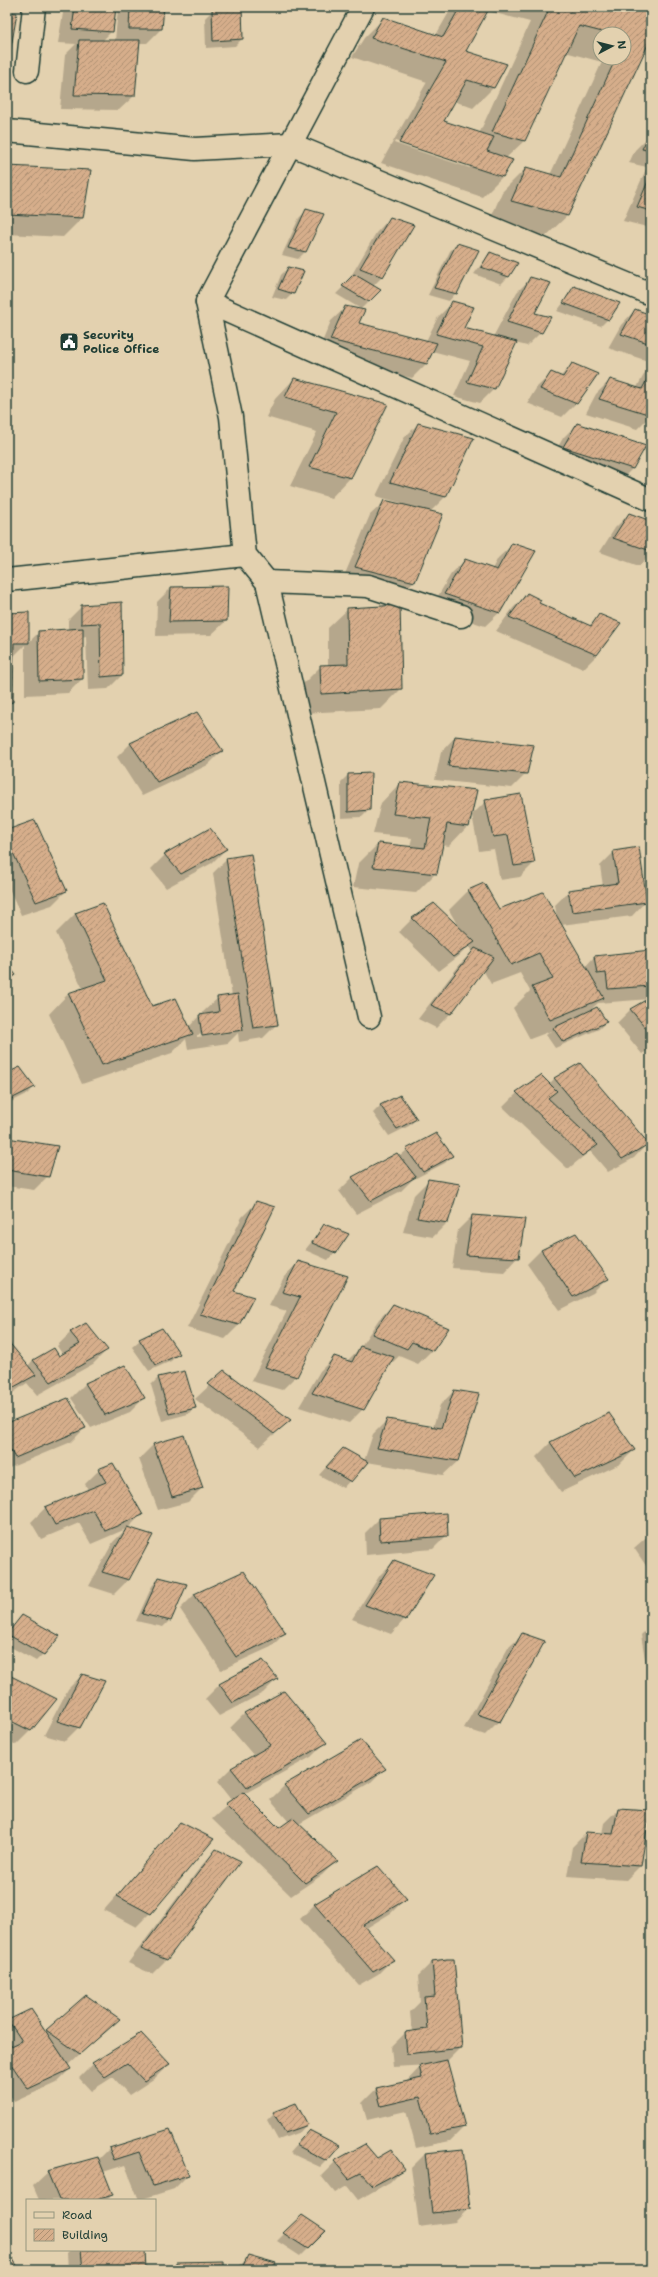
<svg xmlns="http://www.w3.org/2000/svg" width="658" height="2277" font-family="'Shantell Sans',sans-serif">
	<defs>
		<pattern id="building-hatch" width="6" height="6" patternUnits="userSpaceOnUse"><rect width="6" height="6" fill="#d6ae8b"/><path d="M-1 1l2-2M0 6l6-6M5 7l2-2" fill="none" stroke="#ad8f72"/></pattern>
	</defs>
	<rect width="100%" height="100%" fill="#e3d1af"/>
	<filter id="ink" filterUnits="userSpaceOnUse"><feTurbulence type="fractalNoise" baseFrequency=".025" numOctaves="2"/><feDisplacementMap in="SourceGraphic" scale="8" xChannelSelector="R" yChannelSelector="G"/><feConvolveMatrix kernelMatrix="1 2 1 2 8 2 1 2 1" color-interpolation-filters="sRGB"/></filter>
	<g filter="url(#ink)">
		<g fill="#0003" fill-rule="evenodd">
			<polygon points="64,7 115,7 112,31 102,41 115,41 118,7 163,7 161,29 147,43 138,43 134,96 119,110 60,109 65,55 76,44 58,43"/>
			<path d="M452,7H651V35L568,215L543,239L488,225L502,192L526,168L550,175L602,62L565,52L524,141L506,158L502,177L482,197L381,163L427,82L352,57L364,38L384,18L436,35ZM487,11L530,22L479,134L442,122L454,101L473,108L493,88L506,65L464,51ZM600,34H624V58H600ZM395,141L470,165V168L394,143Z"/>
			<polygon points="213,10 242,39 235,46 206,48 205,18"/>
			<polygon points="649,136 651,136 651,228 623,221 647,167 629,163 635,150"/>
			<polygon points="7,167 83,217 63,237 7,234"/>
			<polygon points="307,210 305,252 298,259 282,255 299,218"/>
			<polygon points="390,218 383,276 373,286 380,290 361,309 336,294 347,283 376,233"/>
			<polygon points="457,244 456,293 449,301 428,295 450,251"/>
			<polygon points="490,253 509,276 501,284 474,274"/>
			<polygon points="288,268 293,293 286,300 272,297 281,275"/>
			<polygon points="531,278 534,314 541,332 527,346 515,343 494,389 480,403 454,396 470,361 432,351 426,364 412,378 317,354 331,321 346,307 358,324 426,341 438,317 452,303 463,328 493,337 517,292"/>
			<polygon points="575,288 608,319 601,326 557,311"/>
			<polygon points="635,310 651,316 651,415 637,429 586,413 596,394 610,380 636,389 651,362 608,348 621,325"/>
			<polygon points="572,365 576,403 562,417 527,403 537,387 552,373 560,377"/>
			<polygon points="294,379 386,404 350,478 331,498 290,486 317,432 266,417 275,399"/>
			<polygon points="418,424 445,497 430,512 414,581 400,595 342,581 370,515 385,501 400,504 401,503 376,496 404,438"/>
			<polygon points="577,424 644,446 632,469 618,483 550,461 563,438"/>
			<polygon points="629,514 651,522 651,554 639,566 600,552 615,528"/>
			<polygon points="513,544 500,612 485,626 431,608 451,574 465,560 492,569 498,558"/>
			<polygon points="171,588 226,621 211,635 156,636 157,602"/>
			<polygon points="527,594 538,604 589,626 600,615 597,655 583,669 496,631 513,608"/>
			<polygon points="121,603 122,675 108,689 88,690 86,636 82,637 82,679 68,693 25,695 25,645 13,657 12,702 7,707 7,614 28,613 28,643 39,632 68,630 68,620 82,606"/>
			<polygon points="348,609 401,689 381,709 302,713 301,686 321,666 328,666 328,628"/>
			<polygon points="455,737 526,774 512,788 435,780 441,752"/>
			<polygon points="131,743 222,751 208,765 142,796 117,757"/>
			<polygon points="370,774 369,810 362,817 341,818 341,782 348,775"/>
			<polygon points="400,783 468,826 449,846 442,845 436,873 416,893 353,887 358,864 378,844 410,847 412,838 373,834 381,803"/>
			<polygon points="486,801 534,863 520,877 500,880 494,849 479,851 472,815"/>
			<polygon points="7,831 66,891 52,905 21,915 7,884"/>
			<polygon points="226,849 212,863 166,888 151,869 165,855"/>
			<polygon points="614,852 646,901 632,916 561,925 585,967 594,957 651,951 651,1048 642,1054 617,1023 631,1009 650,999 598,1003 588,1012 606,1022 599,1029 555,1048 546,1035 551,1031 530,1039 513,1008 530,991 520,973 491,984 483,970 450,1014 436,1028 418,1019 461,963 472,952 469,946 459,956 439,971 399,932 413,918 458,926 449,910 468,891 484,884 499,910 557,918 555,905 569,891 603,886 600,866"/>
			<path d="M227,859L277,1024L263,1038L239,1042L238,1033L228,1043L188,1049L186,1039L172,1053L82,1084L49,1014L68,994L83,989L56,933L76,913L152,1007L189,1027L199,1016L204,1015L203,1012L218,998L232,996L213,873ZM228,1031V1033L197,1037V1035Z"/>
			<polygon points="580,1064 647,1144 634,1158 608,1172 590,1151 568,1169 503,1107 517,1093 541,1076 549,1084 554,1079"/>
			<polygon points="7,1074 34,1087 27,1094 7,1104"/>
			<polygon points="400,1097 416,1119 409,1126 389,1136 373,1113 380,1106"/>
			<polygon points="7,1139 48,1176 34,1190 7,1186"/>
			<polygon points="407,1150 452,1156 445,1163 416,1178 415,1177 401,1191 356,1214 339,1191 353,1177 399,1157"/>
			<polygon points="429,1180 447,1223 433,1237 403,1232 414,1195"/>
			<polygon points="256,1203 232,1291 239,1325 225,1339 187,1328 242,1217"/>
			<polygon points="472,1216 518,1257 504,1272 452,1268 458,1230"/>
			<polygon points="325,1225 335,1252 328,1260 305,1250"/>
			<polygon points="576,1234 607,1279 593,1293 559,1310 527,1264 541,1250"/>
			<polygon points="298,1262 347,1276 296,1376 282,1390 251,1381 287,1311 269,1306 284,1277"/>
			<polygon points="393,1305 432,1350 418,1364 399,1356 392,1363 390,1362 363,1409 349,1423 299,1407 320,1371 334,1357 347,1361 359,1349 379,1319"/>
			<polygon points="71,1332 107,1350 93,1364 37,1395 27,1383 7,1397 7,1341 28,1366 33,1360 63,1355 57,1346"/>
			<polygon points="140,1340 178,1354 171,1361 149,1371 132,1347"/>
			<polygon points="184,1372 195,1407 188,1414 162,1421 151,1385 158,1378"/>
			<polygon points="224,1372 289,1420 260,1447 195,1399"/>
			<polygon points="85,1384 144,1398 130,1412 91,1428 71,1398"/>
			<polygon points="454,1391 458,1461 443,1475 367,1462 343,1488 319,1475 336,1456 364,1461 373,1434 387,1420 433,1427 440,1405"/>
			<polygon points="609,1414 634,1450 620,1464 561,1492 536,1457 550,1443"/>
			<polygon points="7,1424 85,1428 71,1442 7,1469"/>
			<polygon points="153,1445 202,1488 188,1502 158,1510 139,1459"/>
			<polygon points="99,1470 142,1514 128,1528 152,1536 128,1580 114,1594 89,1586 113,1542 126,1529 91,1544 79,1523 41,1539 31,1522 45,1508 88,1490 85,1484"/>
			<polygon points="379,1519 447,1535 433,1549 366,1555 365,1533"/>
			<polygon points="651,1533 651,1573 634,1548"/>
			<polygon points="394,1561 405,1619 391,1634 352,1619 380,1575"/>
			<polygon points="243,1572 285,1633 271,1647 221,1670 180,1609 194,1595"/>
			<polygon points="159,1578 170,1620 163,1627 136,1621 152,1586"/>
			<polygon points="23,1616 43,1654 36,1661 7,1645 7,1633"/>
			<polygon points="651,1625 651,1683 649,1683 641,1635"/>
			<polygon points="523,1634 499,1721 485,1735 464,1728 508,1648"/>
			<polygon points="263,1661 277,1679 263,1693 219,1716 205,1699 219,1685"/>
			<polygon points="7,1675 31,1730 16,1745 7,1740"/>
			<polygon points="82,1675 79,1727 65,1741 44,1735 68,1689"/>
			<polygon points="284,1692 325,1743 311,1757 244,1794 279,1829 289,1822 270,1800 284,1786 360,1741 385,1768 371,1782 299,1824 336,1861 322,1875 291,1896 212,1819 232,1801 217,1782 231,1768 254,1756 230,1728 244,1714"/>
			<polygon points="618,1809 640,1866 626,1880 567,1876 572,1847 586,1833 602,1834 604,1823"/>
			<polygon points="180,1823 150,1913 136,1927 104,1910"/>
			<polygon points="216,1850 239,1861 166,1960 152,1974 128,1963 202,1865"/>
			<polygon points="378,1867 405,1899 391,1913 365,1929 392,1960 378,1974 359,1985 300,1919 314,1905"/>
			<polygon points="432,1962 461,2047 446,2062 464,2127 450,2141 416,2148 406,2111 367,2120 362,2103 376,2089 406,2082 420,2067 429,2065 393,2067 391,2047 405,2033 412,2032 410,2012 420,2002 418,1976"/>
			<polygon points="87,1996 118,2019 68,2065 70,2069 56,2083 14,2102 7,2092 7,2023 9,2021 45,2032"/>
			<polygon points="141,2034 169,2064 155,2078 129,2095 113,2077 91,2091 79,2078 93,2064"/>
			<polygon points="274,2113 307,2124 300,2132 278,2140 267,2120"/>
			<polygon points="169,2130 188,2175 174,2189 139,2200 125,2165 103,2172 112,2195 107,2200 39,2200 33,2186 48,2172 98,2160 109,2149"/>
			<polygon points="302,2139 327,2160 320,2167 290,2153"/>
			<polygon points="425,2154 469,2208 455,2222 419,2227 411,2168"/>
			<polygon points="377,2159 404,2168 390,2182 358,2200 347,2186 335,2193 321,2176 335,2162"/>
			<polygon points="302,2216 325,2231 300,2256 277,2241"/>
			<polygon points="70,2250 144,2250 145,2270 68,2270 67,2253"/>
			<polygon points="249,2257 271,2270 235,2270"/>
			<polygon points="176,2263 223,2270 170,2270"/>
		</g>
		<g fill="url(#building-hatch)" stroke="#1f3d34">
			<polygon points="75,7 116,7 113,32 72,29"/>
			<polygon points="130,7 164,7 162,29 129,29"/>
			<polygon points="242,7 243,39 213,41 212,9"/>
			<polygon points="460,7 490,7 466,51 507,64 494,88 467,80 444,121 494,137 487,151 513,160 503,177 399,143 446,62 371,38 383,17 443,37"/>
			<polygon points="550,7 651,7 651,38 568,216 511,201 526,167 561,177 616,58 624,58 626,38 624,34 610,34 579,26 525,141 492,132"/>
			<polygon points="7,12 17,13 7,71"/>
			<polygon points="79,40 140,40 135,96 74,95"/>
			<polygon points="649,135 651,135 651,151 642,149"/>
			<polygon points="7,166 91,170 83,218 7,214"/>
			<polygon points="651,174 651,211 637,207"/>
			<polygon points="306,209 324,214 306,252 288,248"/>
			<polygon points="390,217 414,225 383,277 360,268"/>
			<polygon points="457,243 479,250 457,294 434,288"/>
			<polygon points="490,252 518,263 509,277 481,267"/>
			<polygon points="288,267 304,271 294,294 278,289"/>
			<polygon points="354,274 381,290 369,302 342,286"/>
			<polygon points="530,277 551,283 535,313 551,317 542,333 507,322"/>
			<polygon points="574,286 620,303 609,320 563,303"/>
			<polygon points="452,301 474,307 464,328 517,342 495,389 467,382 483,347 436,334"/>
			<polygon points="345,306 365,310 359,323 437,343 427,364 330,340"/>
			<polygon points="635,309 651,315 651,344 621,334"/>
			<polygon points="572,363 598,374 577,404 540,389 551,372 563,377"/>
			<polygon points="651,372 651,415 599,399 610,379 642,389"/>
			<polygon points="294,378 388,404 351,478 309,467 336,412 285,397"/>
			<polygon points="418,423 474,438 446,497 390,482"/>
			<polygon points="577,423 646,446 633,469 563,447"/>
			<polygon points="384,500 443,514 415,582 355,567"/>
			<polygon points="629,513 651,521 651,551 613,538"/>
			<polygon points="512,543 536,551 500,613 444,594 465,559 497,570"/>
			<polygon points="228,586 227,621 169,622 171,587"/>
			<polygon points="527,593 541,600 539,603 591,626 599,614 621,623 597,655 509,617"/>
			<polygon points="122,602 123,675 101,677 100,623 81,624 81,605"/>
			<polygon points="400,605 402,689 321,694 320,665 348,664 347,608"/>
			<polygon points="29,612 29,643 14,643 13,702 7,703 7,613"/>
			<polygon points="83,628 83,679 39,681 38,631"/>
			<polygon points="197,712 223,751 157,782 130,743"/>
			<polygon points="455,736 534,745 527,774 448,766"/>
			<polygon points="371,773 370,810 348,812 348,774"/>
			<polygon points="400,782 477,790 469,827 447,824 437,874 373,867 378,843 425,848 431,818 393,814"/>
			<polygon points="521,794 535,863 514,866 508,835 493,837 485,800"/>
			<polygon points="35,820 67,891 36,902 7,840 7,830"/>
			<polygon points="210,828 227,849 181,874 164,854"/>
			<polygon points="639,847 647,902 572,912 568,890 618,883 613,851"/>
			<polygon points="251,854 278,1025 253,1028 226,858"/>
			<polygon points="484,883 499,909 543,892 604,998 550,1020 532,987 553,979 539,953 511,965 468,890"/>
			<polygon points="103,903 152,1006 176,998 193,1034 102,1065 68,993 107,980 75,913"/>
			<polygon points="434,903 475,942 453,957 412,918"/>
			<polygon points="475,948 494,957 451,1014 431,1005"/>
			<polygon points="651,950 651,986 608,989 606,973 597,974 594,956"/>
			<polygon points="7,964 16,975 7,981"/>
			<polygon points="238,994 243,1030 202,1036 199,1015 219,1012 217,997"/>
			<polygon points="651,997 651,1034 630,1009"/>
			<polygon points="597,1007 607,1022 563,1042 553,1028"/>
			<polygon points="580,1063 649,1144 622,1159 554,1078"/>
			<polygon points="20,1067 35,1087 7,1101 7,1073"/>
			<polygon points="541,1075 557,1091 548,1098 598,1145 582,1156 516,1092"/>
			<polygon points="400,1095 417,1119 397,1129 380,1105"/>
			<polygon points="436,1133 453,1156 423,1172 406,1149"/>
			<polygon points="7,1138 58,1146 49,1177 7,1170"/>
			<polygon points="397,1153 416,1177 371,1201 352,1177"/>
			<polygon points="428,1179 460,1184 448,1223 417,1218"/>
			<polygon points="256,1201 275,1207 234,1291 254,1297 239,1325 200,1314"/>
			<polygon points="472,1215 525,1219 519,1258 466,1255"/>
			<polygon points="324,1224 349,1234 336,1253 312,1243"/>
			<polygon points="576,1233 609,1279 573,1297 541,1250"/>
			<polygon points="298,1261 348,1276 297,1377 265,1367 300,1297 282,1292"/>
			<polygon points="393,1304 449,1328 433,1351 412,1342 407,1349 372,1334"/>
			<polygon points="86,1323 108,1350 51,1382 33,1360 54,1348 59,1356 80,1344 70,1332"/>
			<polygon points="162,1328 180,1354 156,1365 139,1339"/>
			<polygon points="7,1340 36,1375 12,1388 7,1382"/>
			<polygon points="360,1346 394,1357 364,1410 312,1393 334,1356 352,1362"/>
			<polygon points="125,1365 145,1398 105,1415 85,1383"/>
			<polygon points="224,1370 291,1420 274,1434 208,1384"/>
			<polygon points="185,1371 196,1408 169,1414 158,1377"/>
			<polygon points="454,1390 479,1394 458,1461 377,1448 387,1419 441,1428"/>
			<polygon points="68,1398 86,1428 15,1458 7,1444 7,1423"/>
			<polygon points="609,1413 635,1450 575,1478 550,1442"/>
			<polygon points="184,1435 203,1488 172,1497 153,1444"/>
			<polygon points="343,1448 368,1462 351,1482 326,1467"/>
			<polygon points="113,1463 143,1515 105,1531 93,1510 55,1525 45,1507 106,1482 98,1469"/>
			<polygon points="447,1513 448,1536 380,1541 379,1518"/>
			<polygon points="127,1527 153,1535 129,1580 102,1572"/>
			<polygon points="394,1560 434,1575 406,1620 365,1605"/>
			<polygon points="244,1571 286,1633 236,1657 194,1594"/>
			<polygon points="159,1577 187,1584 171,1621 142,1614"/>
			<polygon points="22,1615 60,1636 44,1655 7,1634"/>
			<polygon points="522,1633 545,1641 500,1722 477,1714"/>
			<polygon points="263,1660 278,1679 233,1703 219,1684"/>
			<polygon points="7,1674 57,1699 31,1731 7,1719"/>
			<polygon points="82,1674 105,1681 80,1728 57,1721"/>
			<polygon points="284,1691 327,1743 247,1788 231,1768 271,1745 244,1713"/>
			<polygon points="361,1740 386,1769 309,1814 284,1785"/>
			<polygon points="243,1792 279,1828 293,1818 338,1861 305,1883 225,1804"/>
			<polygon points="618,1808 650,1810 641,1866 581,1862 586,1832 613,1834"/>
			<polygon points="180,1822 214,1839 151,1914 117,1896"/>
			<polygon points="216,1849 241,1861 167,1960 141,1949"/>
			<polygon points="378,1866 407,1899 363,1925 394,1960 373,1972 314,1904"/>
			<polygon points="447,1959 454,1959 462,2048 407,2054 405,2032 427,2029 424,1997 435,1996 432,1961"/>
			<polygon points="86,1995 120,2019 80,2054 46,2030"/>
			<polygon points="31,2009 71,2069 28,2089 7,2058 7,2048 22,2041 8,2020"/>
			<polygon points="141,2033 170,2064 144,2081 127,2063 105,2077 92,2063"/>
			<polygon points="447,2060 465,2127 430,2134 420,2097 381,2106 376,2088 422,2078 419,2066"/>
			<polygon points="296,2103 308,2125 285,2133 273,2112"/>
			<polygon points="170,2129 189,2175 153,2186 139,2152 114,2160 109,2148"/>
			<polygon points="309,2130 340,2146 327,2161 296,2145"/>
			<polygon points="365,2144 377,2158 391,2150 405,2169 373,2186 361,2173 349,2179 334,2161"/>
			<polygon points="463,2149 470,2209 432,2213 425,2153"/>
			<polygon points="98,2157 113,2195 96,2200 59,2200 47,2171"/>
			<polygon points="302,2215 326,2231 308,2249 283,2233"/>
			<polygon points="7,2250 20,2270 7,2270"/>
			<polygon points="81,2250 145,2250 146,2270 83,2270"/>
			<polygon points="248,2255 276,2263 272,2270 241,2270"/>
			<polygon points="224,2261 224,2270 176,2270 176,2262"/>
		</g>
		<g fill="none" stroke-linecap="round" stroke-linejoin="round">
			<g stroke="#1f3d34" stroke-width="25">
				<g id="minor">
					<polyline points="363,7 207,302 231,417 245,555 267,582 369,1017"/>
					<polyline points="27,71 34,7"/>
					<polyline points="7,131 195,149 290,144 651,294"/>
					<polyline points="207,302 651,500"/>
					<polyline points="7,580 245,555"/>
					<polyline points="267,582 368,586 461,616"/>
				</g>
			</g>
			<use href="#minor" stroke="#e3d1af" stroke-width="22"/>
		</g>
	</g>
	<defs>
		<g id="civic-square" transform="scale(1)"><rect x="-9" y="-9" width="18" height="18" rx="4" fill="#1f3d34" stroke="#e3d1af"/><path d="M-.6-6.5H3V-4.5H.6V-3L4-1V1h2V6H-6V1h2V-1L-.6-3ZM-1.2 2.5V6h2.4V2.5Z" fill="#fff"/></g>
	</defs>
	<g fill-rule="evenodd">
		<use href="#civic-square" x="69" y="342"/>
	</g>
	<g text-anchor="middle" stroke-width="4" stroke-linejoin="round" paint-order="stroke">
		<g font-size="12" font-weight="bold" fill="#1f3d34" stroke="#e3d1af" text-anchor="start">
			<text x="83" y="339">Security<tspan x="83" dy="14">Police Office</tspan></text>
		</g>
	</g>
	<rect width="658" height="2277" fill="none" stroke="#e3d1af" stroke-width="24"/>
	<rect x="12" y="12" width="634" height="2253" fill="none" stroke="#1f3d34" stroke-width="1.5" filter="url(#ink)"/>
	<rect x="26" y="2199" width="130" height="52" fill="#e3d1af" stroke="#95967e"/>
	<rect x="34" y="2212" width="20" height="6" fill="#e3d1af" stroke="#95967e"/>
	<text x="62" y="2219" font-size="12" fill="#1f3d34">Road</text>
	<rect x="34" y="2229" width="20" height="12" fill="url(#building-hatch)" stroke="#95967e"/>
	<text x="62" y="2239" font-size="12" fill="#1f3d34">Building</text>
	<g transform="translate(612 46) rotate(83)"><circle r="19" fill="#e3d1af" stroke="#95967e"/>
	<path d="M0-3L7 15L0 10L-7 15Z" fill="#1f3d34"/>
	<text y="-6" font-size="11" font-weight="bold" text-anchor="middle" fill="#1f3d34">N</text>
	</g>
</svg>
